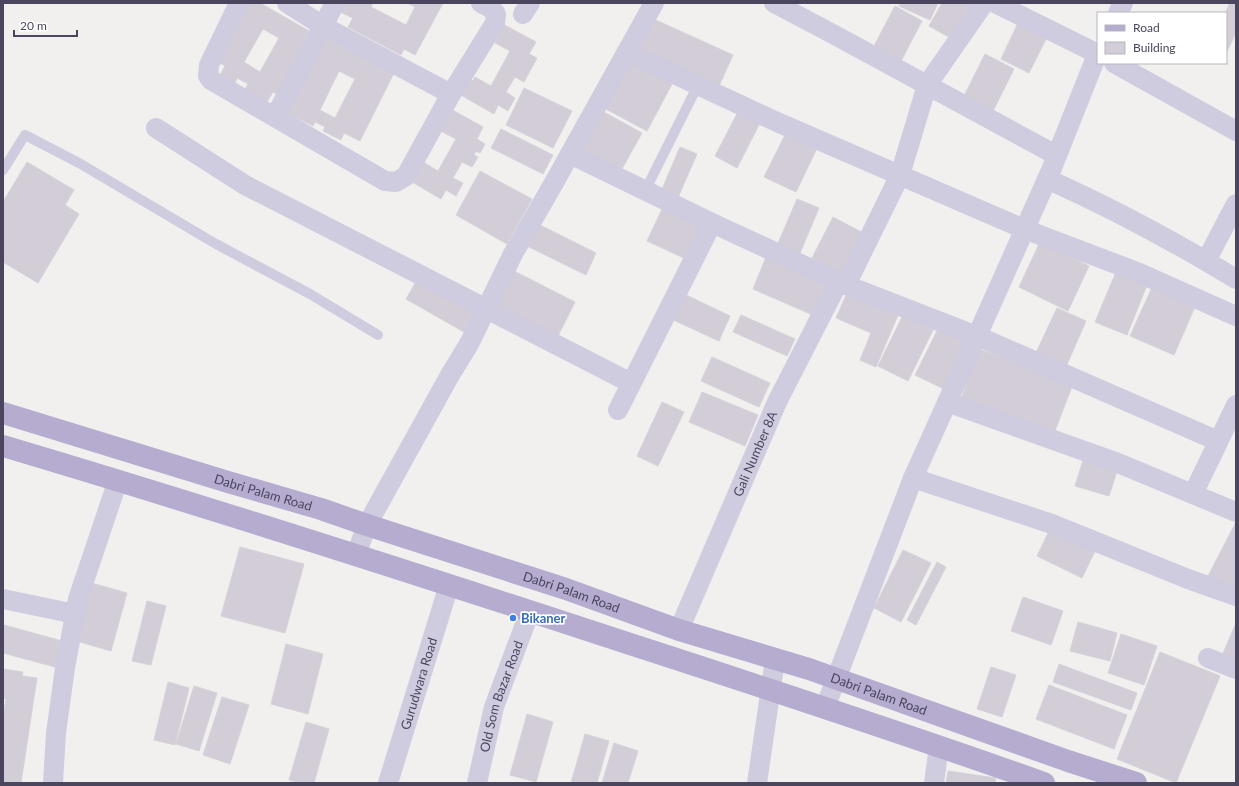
<svg xmlns="http://www.w3.org/2000/svg" width="1239" height="786" font-family="Lato,sans-serif">
	<rect width="100%" height="100%" fill="#f1f0ee"/>
	<g fill="#d2cdd6" stroke="#d6d2da" fill-rule="evenodd">
		<path d="M249,3H260L309,31L304,40L310,43L280,96L273,92L267,102L245,89L248,84L237,78L235,83L220,75L225,66L217,61ZM263,29L279,38L260,72L244,62Z"/>
		<polygon points="345,3 373,3 371,7 406,25 415,7 407,3 443,3 415,55 404,49 401,55 348,27 353,18 340,12"/>
		<polygon points="901,3 938,3 930,20 899,6"/>
		<polygon points="942,3 977,3 956,41 929,26"/>
		<polygon points="1230,3 1236,3 1236,33 1226,53 1226,13 1225,13"/>
		<polygon points="895,6 922,21 901,61 874,46"/>
		<polygon points="649,17 733,55 719,86 635,48"/>
		<polygon points="1019,21 1048,35 1029,73 1001,59"/>
		<polygon points="499,22 536,42 529,54 537,58 524,82 515,77 506,92 515,98 508,111 498,105 494,114 459,94 468,78 473,81 475,77 491,86 510,51 495,43 502,30"/>
		<path d="M324,38L394,73L360,141L344,133L341,140L323,131L325,127L315,122L313,126L287,113ZM339,71L355,79L335,118L320,110Z"/>
		<polygon points="985,54 1014,69 993,111 964,96"/>
		<polygon points="629,61 672,84 647,131 604,108"/>
		<polygon points="524,88 572,111 553,148 506,125"/>
		<polygon points="447,107 483,127 477,139 485,144 480,153 476,151 474,155 478,157 472,167 462,162 453,178 463,183 456,196 446,190 441,199 407,179 423,162 438,171 456,139 441,131"/>
		<polygon points="740,108 762,119 737,168 715,156"/>
		<polygon points="602,111 642,133 619,174 580,153"/>
		<polygon points="501,129 553,155 543,174 491,148"/>
		<polygon points="788,129 819,144 796,192 764,177"/>
		<polygon points="680,147 697,154 676,202 660,194"/>
		<polygon points="27,162 74,190 65,205 79,214 38,283 3,262 3,202"/>
		<polygon points="480,171 532,199 507,244 456,215"/>
		<polygon points="797,199 819,208 798,258 776,248"/>
		<polygon points="663,207 702,225 686,259 647,241"/>
		<polygon points="833,217 863,233 842,274 812,258"/>
		<polygon points="538,224 596,253 586,275 527,246"/>
		<polygon points="1040,242 1089,266 1068,311 1019,287"/>
		<polygon points="766,257 829,284 815,316 753,289"/>
		<polygon points="512,270 575,302 556,340 493,308"/>
		<polygon points="1116,272 1147,285 1127,335 1095,322"/>
		<polygon points="417,280 474,313 464,332 406,299"/>
		<polygon points="1154,283 1197,302 1174,355 1130,336"/>
		<polygon points="680,292 730,316 719,341 669,318"/>
		<polygon points="847,293 898,315 876,367 860,360 871,333 836,318"/>
		<polygon points="1057,308 1086,321 1065,369 1035,355"/>
		<polygon points="741,315 795,339 787,356 733,332"/>
		<polygon points="903,315 933,330 908,381 878,366"/>
		<polygon points="939,327 969,342 946,390 915,375"/>
		<polygon points="979,349 1073,384 1053,436 960,402"/>
		<polygon points="712,357 770,383 759,407 701,381"/>
		<polygon points="702,392 758,415 745,446 689,422"/>
		<polygon points="662,402 684,412 658,466 637,456"/>
		<polygon points="1084,457 1118,468 1109,496 1075,486"/>
		<polygon points="1236,522 1236,588 1206,580"/>
		<polygon points="1051,527 1096,549 1082,578 1037,556"/>
		<polygon points="240,547 304,564 285,633 221,616"/>
		<polygon points="903,550 931,563 901,622 874,608"/>
		<polygon points="937,562 946,567 916,625 907,620"/>
		<polygon points="88,582 127,593 111,651 73,640"/>
		<polygon points="1023,597 1063,611 1051,645 1011,631"/>
		<polygon points="147,601 166,606 151,665 132,661"/>
		<polygon points="1078,622 1117,633 1110,661 1070,651"/>
		<polygon points="1236,623 1236,664 1221,658"/>
		<polygon points="4,625 62,641 55,667 3,653"/>
		<polygon points="1121,634 1157,646 1144,685 1108,673"/>
		<polygon points="286,644 323,654 308,714 271,704"/>
		<polygon points="1160,652 1220,676 1176,783 1117,759"/>
		<polygon points="1059,664 1137,693 1131,710 1053,682"/>
		<polygon points="991,667 1016,675 1002,717 977,709"/>
		<polygon points="3,669 23,672 22,676 37,678 21,783 3,783 3,717 6,699 3,698"/>
		<polygon points="168,682 189,688 175,745 154,740"/>
		<polygon points="1049,685 1127,715 1114,749 1036,719"/>
		<polygon points="194,686 217,693 199,751 176,744"/>
		<polygon points="222,697 249,705 230,764 203,755"/>
		<polygon points="527,714 553,722 536,782 510,775"/>
		<polygon points="306,722 329,729 314,783 301,783 289,780"/>
		<polygon points="585,734 609,741 597,783 571,783"/>
		<polygon points="614,743 638,751 628,783 602,783"/>
		<polygon points="948,771 996,778 995,783 946,783"/>
	</g>
	<g fill="none" stroke-linecap="round" stroke-linejoin="round">
		<g stroke="#d0ccdf" stroke-width="10">
			<polyline points="3,170 25,135 79,163 216,244 310,294 378,335"/>
			<polyline points="645,191 698,85"/>
		</g>
		<g stroke="#d0ccdf" stroke-width="20">
			<polyline points="239,3 209,65 208,76 211,80 385,181 396,182 406,176 451,94 495,23 496,14 491,8 481,3"/>
			<polyline points="287,3 323,26 451,94"/>
			<polyline points="774,3 831,33 1056,155"/>
			<polyline points="995,3 1098,54"/>
			<polyline points="1118,13 1123,3"/>
			<polyline points="523,14 530,3"/>
			<polyline points="627,52 777,122 1024,229 1137,272 1236,316"/>
			<polyline points="1098,52 1052,168 977,336 1218,441"/>
			<polyline points="1114,63 1236,131"/>
			<polyline points="275,117 335,3"/>
			<polyline points="156,128 245,185 631,383"/>
			<polyline points="570,154 712,223 618,410"/>
			<path d="M1047,179C1112,208 1175,242 1236,279"/>
			<polyline points="712,223 846,285 977,336 913,478 825,708"/>
			<polyline points="1206,261 1236,204"/>
			<polyline points="846,285 900,175 927,85 984,3"/>
			<polyline points="947,402 1118,463 1236,512"/>
			<polyline points="913,478 1052,524 1188,579 1236,596"/>
			<polyline points="1193,494 1236,405"/>
			<polyline points="356,555 367,525 450,375 469,344 513,254 555,181 654,3"/>
			<polyline points="3,599 75,614"/>
			<path id="s1" d="M679,630L777,402L839,281"/>
			<polyline points="1208,658 1236,669"/>
			<polyline points="53,783 56,733 65,668 78,599 118,480"/>
			<path id="s2" d="M388,783L449,585"/>
			<path id="s3" d="M477,783L494,707L530,611"/>
			<polyline points="757,783 775,660"/>
			<polyline points="934,783 939,746"/>
		</g>
		<g stroke="#b5accf" stroke-width="22">
			<path id="s4" d="M3,413L228,482L321,509L367,525L566,589L679,630L809,669L1068,761L1136,783"/>
			<path d="M3,446C212,508 420,575 627,643C766,688 906,734 1044,783"/>
		</g>
	</g>
	<circle fill="#3f7fe0" stroke="#fff" stroke-width="1.5" cx="513" cy="618" r="4"/>
	<g text-anchor="middle" stroke-width="3.5" stroke-linejoin="round" paint-order="stroke">
		<g font-size="13" fill="#4b455d" stroke="#fff">
			<text dy="5" stroke="none"><textPath href="#s1" startOffset="192">Gali Number 8A</textPath></text>
			<text dy="5" stroke="none"><textPath href="#s4" startOffset="272">Dabri Palam Road</textPath></text>
			<text dy="5" stroke="none"><textPath href="#s4" startOffset="596">Dabri Palam Road</textPath></text>
			<text dy="5" stroke="none"><textPath href="#s2" startOffset="104">Gurudwara Road</textPath></text>
			<text dy="5" stroke="none"><textPath href="#s4" startOffset="920">Dabri Palam Road</textPath></text>
			<text dy="5" stroke="none"><textPath href="#s3" startOffset="90">Old Som Bazar Road</textPath></text>
		</g>
		<g font-size="13" font-weight="bold" fill="#366cbe" stroke="#fff" text-anchor="start">
			<text x="521" y="623">Bikaner</text>
		</g>
	</g>
	<rect width="1239" height="786" fill="none" stroke="#4b455d" stroke-width="8"/>
	<rect x="1097" y="12" width="130" height="52" fill="#ffffff" stroke="#b7b5be"/>
	<rect x="1105" y="25" width="20" height="6" fill="#b5accf" stroke="#b7b5be"/>
	<text x="1133" y="32" font-size="12" fill="#4b455d">Road</text>
	<rect x="1105" y="42" width="20" height="12" fill="#d2cdd6" stroke="#b7b5be"/>
	<text x="1133" y="52" font-size="12" fill="#4b455d">Building</text>
	<path d="M14 30v6h63v-6" fill="none" stroke="#4b455d" stroke-width="2"/>
	<text x="20" y="30" font-size="12" fill="#4b455d" stroke="#ffffff" stroke-width="3" paint-order="stroke">20 m</text>
</svg>
